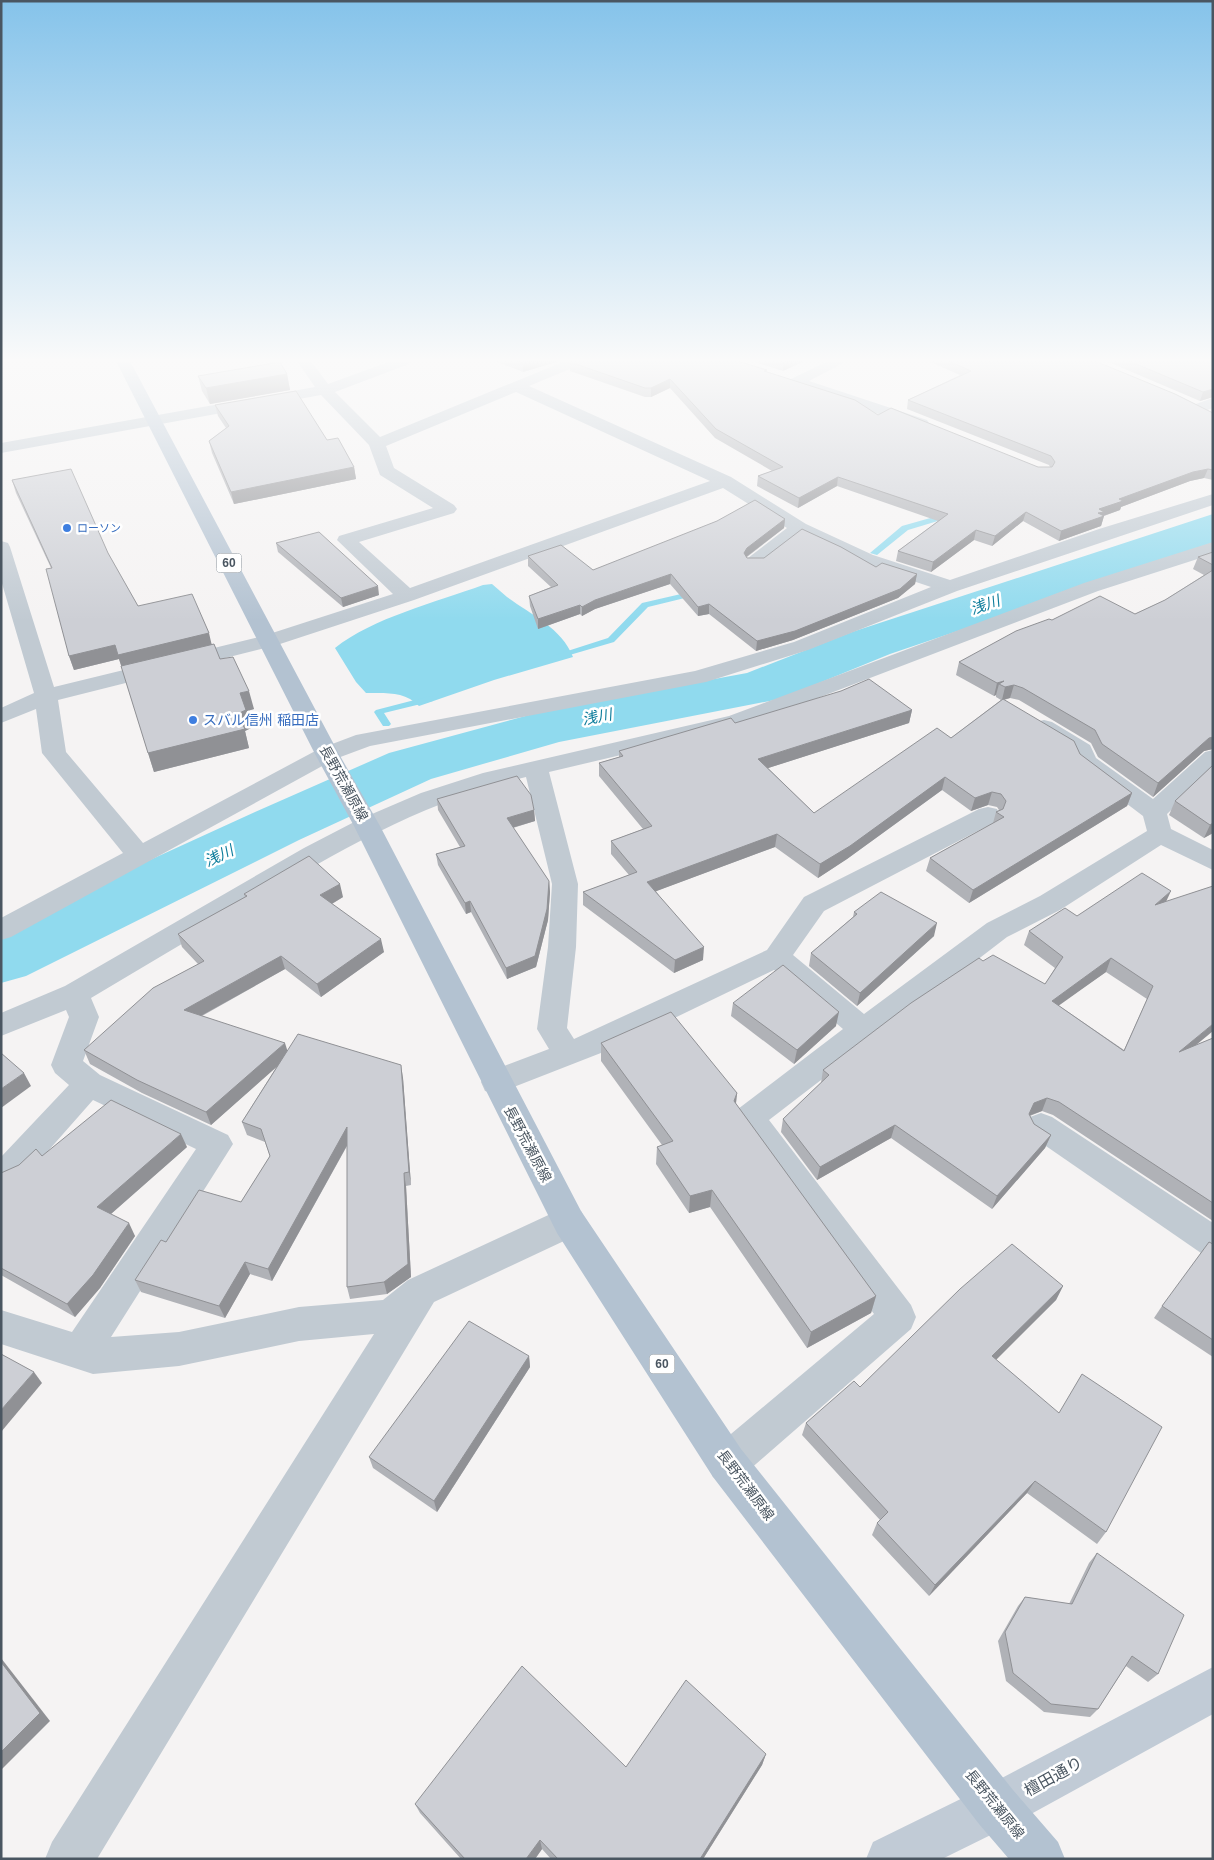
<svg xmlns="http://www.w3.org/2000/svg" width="1214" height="1860" font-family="Helvetica,'Noto Sans JP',sans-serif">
	<rect width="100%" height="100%" fill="#f5f3f3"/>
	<path fill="#90daee" d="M492,584C497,588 502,593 507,597C530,614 562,628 573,657L494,680L419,706C405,691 385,693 366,693L356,682L335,648C372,618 437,602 483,585Z"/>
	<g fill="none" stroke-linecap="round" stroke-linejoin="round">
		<g fill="#90daee" fill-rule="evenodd">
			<polygon points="948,513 952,515 951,517 908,530 877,555 870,553 902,526"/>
			<polygon points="694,591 698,593 697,595 648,607 614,642 556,659 552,656 608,638 642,603"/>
			<polygon points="430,696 433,697 433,701 384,713 391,724 389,726 383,726 374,712 376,710"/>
			<path d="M405,753C410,754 415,760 418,765L416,767H410L400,756Z"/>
		</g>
		<polygon fill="#90daee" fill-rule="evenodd" points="1213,514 1213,544 890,654 780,699 559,742 431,779 299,840 26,976 1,983 1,928 255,812 389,753 551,709 747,673 852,632"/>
		<g fill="#c1cad2" fill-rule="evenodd">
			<path d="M297,361H311L328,384L391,361H411L409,364L335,392L380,437L565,361H584L582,364L529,386L731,477L806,524L873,555L950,580L1099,529L1213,494V505L957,591L808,650L706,682L370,746L335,759L11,937L1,940V918L123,853L42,753L36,709L1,723V708L34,693L1,580V541L8,543L10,547L54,687L263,636L393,594L337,540L339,536L433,508L380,475L369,445L321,395L1,453V443L315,387ZM516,392L710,481L410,588L359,542L454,513L457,509L454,505L394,468L386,446ZM723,488L787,528L748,558L745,562L748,566H762L801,536L859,563L931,587L794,642L695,671L356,735L319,749L143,843L66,752L58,700L277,645L414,600Z"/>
			<polygon points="828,361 847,361 809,381 927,420 929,423 921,428 915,426 791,385 788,382 791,379"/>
			<polygon points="1213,398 1213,408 1199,413 1191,408 1193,405"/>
			<path d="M1213,542V554L1098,591L744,726L549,772L578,884L576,947L567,1028L574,1039L767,950L804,897L979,809L988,807L997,809L1000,815L997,821L824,911L793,955L864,1014L987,923L1040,896L1147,831L1143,816L1077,766L1071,753L1036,732L1033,727L1036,722L1044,720L1052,722L1090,745L1096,758L1153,799L1205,752L1213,750V770L1167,814L1171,829L1213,850V870L1161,845L1060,910L1007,937L769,1120L911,1305L916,1317L911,1329L741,1477L727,1483L713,1477L707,1463L713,1449L874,1314L733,1118L738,1109L843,1029L774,970L606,1051L496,1094L485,1091L481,1082L485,1073L549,1049L537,1029L548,947L552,884L526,777C425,801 336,852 248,905C195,936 143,967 91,998L99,1017L83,1061L100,1075L228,1135L233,1144L111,1337L179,1332L299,1307L383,1300L408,1280L557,1211L569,1207L581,1211L586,1222L581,1233L434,1302L97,1859H45L52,1842L374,1334L299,1341L179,1366L93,1374L1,1344V1310L72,1332L196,1149L93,1100L26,1176L1,1188V1157L69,1085L55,1073L51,1065L69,1017L66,1010L1,1036V1013L65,986L304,848L358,820L421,793L483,773L729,716L1084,583Z"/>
			<polygon points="1041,1113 1052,1117 1213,1223 1213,1257 1201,1253 1030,1135 1025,1126 1030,1117"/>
		</g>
		<polygon fill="#c1cbd6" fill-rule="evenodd" points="1213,1667 1213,1714 1013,1824 942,1859 866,1859 873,1842 979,1790"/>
		<polygon fill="#b3c2d1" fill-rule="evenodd" points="116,361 130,361 339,754 380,826 581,1211 741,1449 1013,1790 1058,1842 1065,1859 1009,1859 979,1824 713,1477 557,1233 354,826 315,754"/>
	</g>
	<g fill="#b0b2b7" fill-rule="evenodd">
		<polygon points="495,361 559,361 523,372"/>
		<polygon points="751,361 804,361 783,371"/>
		<polygon points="928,361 1095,361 1213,413 1213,480 1204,478 1190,481 1121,507 1120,510 1104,516 1101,526 1059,541 1023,521 992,546 974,540 931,572 896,561 898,551 938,521 837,486 798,508 757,486 758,476 772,471 715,438 670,388 651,397 645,397 570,371 570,362 767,370 767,372 878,415 1038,467 1050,467 1049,465 907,409 908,400 960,375"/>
		<polygon points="1106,361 1213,361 1213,397 1200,401"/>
		<polygon points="287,374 290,390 210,404 202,391 198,376"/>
		<polygon points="215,405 327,440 354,467 356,479 234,504 212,453 209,441 226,428 218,416"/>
		<polygon points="12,480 108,553 138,606 212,644 220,659 254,709 247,711 251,728 245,731 249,748 154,772 119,659 74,670 69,656 51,568 16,493"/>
		<polygon points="785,519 784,528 747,557 747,558 876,567 917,574 915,584 898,598 793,640 756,651 709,614 698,616 670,584 595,609 582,616 580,614 538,629 530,606 529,596 551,587 528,566 528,556 593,570"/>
		<polygon points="276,543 379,595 343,607 278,552"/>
		<polygon points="1213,552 1213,749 1204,751 1153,797 1098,757 1091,743 1019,700 1010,698 1004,700 1132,793 1127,806 969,903 926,871 930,858 993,823 996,812 999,810 997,807 988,805 971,811 942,790 847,859 818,878 775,847 656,891 703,960 674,973 583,905 583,892 629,875 611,854 611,841 643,829 599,776 599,763 619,757 619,751 735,723 912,710 909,723 768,768 814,813 951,738 1001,700 996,697 996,695 994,696 956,675 959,662 1052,620 1135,614 1165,600 1204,575 1193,569 1198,557"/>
		<polygon points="1213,765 1213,833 1204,838 1169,815 1175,801"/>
		<polygon points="437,799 534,810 535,821 513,828 549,881 550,892 548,920 536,967 507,979 471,912 466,914 438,865 436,854 460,847 438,810"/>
		<polygon points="244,894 343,897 332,904 384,952 321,997 285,969 202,1016 287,1051 403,1078 411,1185 406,1186 411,1277 387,1294 350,1299 347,1287 347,1146 272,1281 250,1274 225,1318 141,1292 135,1280 166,1242 241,1202 270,1156 265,1142 247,1135 242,1122 277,1066 211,1125 142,1093 90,1064 84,1050 198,964 182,947 178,934 245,897"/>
		<path d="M1166,902L1196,1045L1213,1038V1221L1053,1115L1042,1111L1030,1116L1034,1124L1051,1135L1045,1148L992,1209L891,1138L817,1180L781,1132L783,1119L821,1083L823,1070L983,961L1045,984L1055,968L1024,945L1029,931L1077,916ZM1106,972L1147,999L1124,1050L1058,1005Z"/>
		<polygon points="854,912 934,936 857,1006 809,966 811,953 853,917"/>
		<polygon points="733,1003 836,1026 794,1064 731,1016"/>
		<polygon points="601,1043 737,1093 736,1104 876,1296 871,1313 807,1348 710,1207 689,1213 656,1164 657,1147 662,1145 601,1061"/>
		<polygon points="187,1147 111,1214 135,1236 100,1288 75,1317 1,1275 1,1173 42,1156"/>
		<polygon points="1213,1244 1213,1357 1154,1318 1162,1306"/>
		<polygon points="1063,1286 1056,1300 996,1359 1106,1532 1097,1544 1027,1493 929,1596 872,1535 877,1523 880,1520 802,1435 806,1423 860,1387"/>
		<polygon points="529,1356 530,1367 437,1512 373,1468 369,1457"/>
		<polygon points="1097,1553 1158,1674 1148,1682 1126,1666 1098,1709 1090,1717 1044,1712 1006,1681 998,1641 1018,1606 1025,1597 1069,1604 1089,1563"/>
		<polygon points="766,1754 762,1765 703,1859 551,1859 542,1849 535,1859 461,1859 420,1813 415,1804 626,1767"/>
	</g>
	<g fill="#909195">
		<polygon points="531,361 559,361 523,372 523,363"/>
		<polygon points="787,361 804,361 783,371 783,362"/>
		<polygon points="287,374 290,390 210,404 206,388"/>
		<polygon points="670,379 670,388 651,397 651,388"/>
		<polygon points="1213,389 1213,397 1200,401 1203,392"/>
		<polygon points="354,467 356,479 234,504 231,492"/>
		<polygon points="1208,469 1204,478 1190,481 1121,507 1120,510 1103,516 1104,516 1101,526 1059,541 1061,531 1099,509 1119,499 1193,472"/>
		<polygon points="838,477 837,486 798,508 799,498"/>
		<polygon points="1026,512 1023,521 992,546 995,536"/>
		<polygon points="785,519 784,528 746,557 744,553 747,548"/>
		<polygon points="976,530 974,540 931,572 933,562"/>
		<polygon points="671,574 670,584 595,609 582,616 582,607 595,600"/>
		<polygon points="917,574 915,584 898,598 793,640 756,651 757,641"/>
		<polygon points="378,586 379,595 343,607 341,598"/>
		<polygon points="709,604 709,614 698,616 698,607"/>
		<polygon points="580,605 580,614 538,629 538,619"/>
		<polygon points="209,633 212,646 122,668 119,659 74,670 69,656 115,645"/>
		<polygon points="1004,681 999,684 996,695 994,696 997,683"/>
		<polygon points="1014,685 1010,698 1002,700 1005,687"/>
		<polygon points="249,691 254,709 247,711 251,728 245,731 249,748 154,772 148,753 237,714 240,693"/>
		<polygon points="912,710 909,723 756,772 758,759"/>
		<polygon points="1213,737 1213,749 1204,751 1153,797 1158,783 1209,738"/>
		<polygon points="945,777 942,790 847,859 818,878 820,864"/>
		<polygon points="992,792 988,805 971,811 975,798"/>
		<polygon points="1132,793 1127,806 969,903 973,890"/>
		<polygon points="534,810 535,821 508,829 507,818"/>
		<polygon points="1213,823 1213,833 1204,838 1210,825"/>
		<polygon points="777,834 775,847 646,895 647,882"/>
		<polygon points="549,881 550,892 548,920 536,967 507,979 506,968"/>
		<polygon points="340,884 343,897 323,909 320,895"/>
		<polygon points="1171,891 1165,904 1155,905"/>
		<polygon points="470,901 471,912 466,914 465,903"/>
		<polygon points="937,923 934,936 857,1006 860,993"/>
		<polygon points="381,939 384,952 321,997 317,984"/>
		<polygon points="704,947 703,960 674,973 675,960"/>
		<polygon points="281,956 285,969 188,1023 184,1010"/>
		<polygon points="1111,958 1106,972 1047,1014 1052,1001"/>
		<polygon points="839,1012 836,1026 794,1064 797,1050"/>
		<polygon points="1213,1024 1213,1031 1172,1065 1179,1052"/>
		<polygon points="285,1043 289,1056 211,1125 206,1112"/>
		<polygon points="401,1065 403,1078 411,1185 409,1172"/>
		<polygon points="24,1073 31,1086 1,1108 1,1089"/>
		<polygon points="737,1093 735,1111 734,1101"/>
		<polygon points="1047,1098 1042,1111 1028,1116 1023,1127 1034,1103"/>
		<polygon points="895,1125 891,1138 817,1180 820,1167"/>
		<polygon points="347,1127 350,1140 272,1281 268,1269"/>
		<polygon points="181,1134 187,1147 104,1220 97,1207"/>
		<polygon points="1051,1135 1045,1148 992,1209 997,1196"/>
		<polygon points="404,1173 406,1186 411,1277 387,1294 384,1282"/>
		<polygon points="712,1190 710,1207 689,1213 690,1196"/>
		<polygon points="129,1223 135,1236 100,1288 75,1317 67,1304"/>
		<polygon points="245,1262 250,1274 225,1318 219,1306"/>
		<polygon points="1063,1286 1056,1300 986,1370 992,1356"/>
		<polygon points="876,1296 871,1313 807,1348 811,1332"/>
		<polygon points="529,1356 530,1367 437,1512 434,1501"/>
		<polygon points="34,1372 42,1383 1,1432 1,1410"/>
		<polygon points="1035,1481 1027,1493 929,1596 935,1585"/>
		<polygon points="1,1658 50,1721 1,1770"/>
		<polygon points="766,1754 762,1765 703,1859 700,1859"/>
		<polygon points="540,1840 542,1849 535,1859 526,1859"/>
	</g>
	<g fill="#cdcfd5" stroke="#909195" fill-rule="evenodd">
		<polygon points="517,361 531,361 523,363"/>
		<polygon points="573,361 737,361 767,370 764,371 855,400 878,415 891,408 1038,467 1052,467 1055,462 1051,456 908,400 971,371 949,361 1095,361 1175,394 1213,413 1213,470 1208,469 1193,472 1119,499 1123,501 1099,509 1104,512 1098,513 1104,516 1061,531 1026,512 995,536 976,530 933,562 898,551 948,514 838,477 799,498 758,476 783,467 716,429 670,379 651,388 645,388 570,362"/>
		<polygon points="1129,361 1213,361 1213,389 1203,392"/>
		<polygon points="280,362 287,374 206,388 198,376"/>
		<polygon points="296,391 327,440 338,438 354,467 231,492 209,441 229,426 215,405"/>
		<polygon points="71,469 108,553 138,606 192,594 209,633 118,655 115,645 69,656 46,569 52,568 12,480"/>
		<polygon points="755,500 785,519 747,548 744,553 747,558 764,558 802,529 841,547 876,567 882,563 917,574 900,589 795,631 757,641 709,604 698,607 671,574 595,600 582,607 580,605 538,619 529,596 558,585 528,556 561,545 593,570 717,521"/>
		<polygon points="319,532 378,586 341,598 276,543"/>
		<polygon points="1213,552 1213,565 1198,557"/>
		<polygon points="1213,570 1213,737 1209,738 1158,783 1102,744 1095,730 1023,688 1014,685 1005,687 999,684 1004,681 997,683 959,662 1016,631 1049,619 1052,620 1100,596 1135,614 1165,600"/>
		<polygon points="214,644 220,659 233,657 249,691 240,693 246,710 237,714 245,729 148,753 121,666"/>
		<polygon points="869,679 912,710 758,759 814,813 937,728 951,738 1003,699 1074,741 1080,754 1132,793 973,890 930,858 1004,817 996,812 1003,809 1006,801 1001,794 992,792 975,798 945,777 850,846 820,864 777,834 647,882 704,947 675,960 583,892 637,872 611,841 652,826 599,763 623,756 619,751 731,718 735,723 841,691"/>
		<polygon points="1213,765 1213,823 1210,825 1175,801"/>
		<polygon points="517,776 531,795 534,810 507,818 549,881 547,909 535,956 506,968 470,901 465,903 436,854 465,846 437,799"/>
		<polygon points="309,856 340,884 320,895 381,939 317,984 281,956 184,1010 285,1043 206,1112 137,1080 84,1050 153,988 204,961 178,934 247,896 244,894"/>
		<path d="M1142,873L1171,891L1155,905L1213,886V1024L1179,1052L1213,1038V1203L1059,1102L1047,1098L1034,1103L1029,1114L1034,1124L1051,1135L997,1196L895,1125L820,1167L783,1119L829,1075L823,1070L911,1003L979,958L983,961L993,955L1045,984L1063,957L1029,931L1065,908L1077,916ZM1111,958L1153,986L1124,1051L1052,1001Z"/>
		<polygon points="881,892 937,923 860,993 811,953 857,914 854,912"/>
		<polygon points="783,965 839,1012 797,1050 733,1003"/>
		<polygon points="671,1012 737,1093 734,1101 876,1296 811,1332 712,1190 690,1196 657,1147 673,1141 601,1043"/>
		<polygon points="298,1034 401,1065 409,1172 404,1173 408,1264 384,1282 347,1287 347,1127 268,1269 245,1262 219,1306 135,1280 161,1240 166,1242 199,1190 241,1202 270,1156 261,1129 242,1122"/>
		<polygon points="1,1053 24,1073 1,1089"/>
		<polygon points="111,1100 181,1134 97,1207 129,1223 93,1275 67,1304 1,1268 1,1173 19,1165 36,1149 42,1156"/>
		<polygon points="1209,1242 1213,1244 1213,1340 1162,1306"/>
		<polygon points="1012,1244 1063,1286 992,1356 1059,1413 1082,1374 1162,1427 1106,1532 1035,1481 935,1585 877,1523 888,1512 806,1423 854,1381 860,1387 960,1289"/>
		<polygon points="469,1321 529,1356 434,1501 369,1457"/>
		<polygon points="1,1354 34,1372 1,1410"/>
		<polygon points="1097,1553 1184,1615 1158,1674 1132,1656 1098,1709 1051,1704 1013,1673 1005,1632 1025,1597 1072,1604"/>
		<polygon points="1,1662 40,1713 1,1752"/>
		<polygon points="522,1666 626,1767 686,1680 766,1754 700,1859 558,1859 540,1840 526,1859 465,1859 415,1804"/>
	</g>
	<linearGradient id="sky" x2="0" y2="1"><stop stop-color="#85c3ea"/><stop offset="0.58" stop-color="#fafafa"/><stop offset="1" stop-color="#fafafa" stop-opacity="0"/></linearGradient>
	<rect width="1214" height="621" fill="url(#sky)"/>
	<g fill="#3f7fe0" stroke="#fff" stroke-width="2">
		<circle cx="67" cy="528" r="5"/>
		<circle cx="193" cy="720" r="5"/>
	</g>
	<g text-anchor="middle" stroke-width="5" stroke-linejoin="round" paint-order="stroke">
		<g font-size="11" fill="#366cbe" stroke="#fff" text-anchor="start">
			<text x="77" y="532">ローソン</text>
		</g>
		<g fill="#fff" stroke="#808990" stroke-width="1">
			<rect x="216.5" y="553.5" width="25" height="19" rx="4"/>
			<rect x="649.5" y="1354.5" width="25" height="19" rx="4"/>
		</g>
		<g font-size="12" font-weight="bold" fill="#4a5661">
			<text x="229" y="567">60</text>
			<text x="662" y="1368">60</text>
		</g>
		<g font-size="14" fill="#366cbe" stroke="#fff" text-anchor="start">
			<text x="203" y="725">スバル信州 稲田店</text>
		</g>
		<g font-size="14" fill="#4a5661" stroke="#fff">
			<text transform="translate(344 783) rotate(61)" y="5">長野荒瀬原線</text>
			<text transform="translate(528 1144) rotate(62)" y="5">長野荒瀬原線</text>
			<text transform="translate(746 1485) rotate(53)" y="5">長野荒瀬原線</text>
			<text transform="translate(995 1804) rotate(51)" y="5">長野荒瀬原線</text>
		</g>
		<g font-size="15" font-style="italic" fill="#0c7c9b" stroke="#fff">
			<text transform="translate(985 605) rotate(-19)" y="5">浅川</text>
			<text transform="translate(597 717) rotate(-11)" y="5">浅川</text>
			<text transform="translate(219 856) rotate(-25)" y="5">浅川</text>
		</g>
		<g font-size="16" fill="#4a5661" stroke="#fff">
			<text transform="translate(1053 1776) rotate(-29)" y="6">檀田通り</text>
		</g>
	</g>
	<rect width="1214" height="1860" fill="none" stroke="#4a5661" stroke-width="5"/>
</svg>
